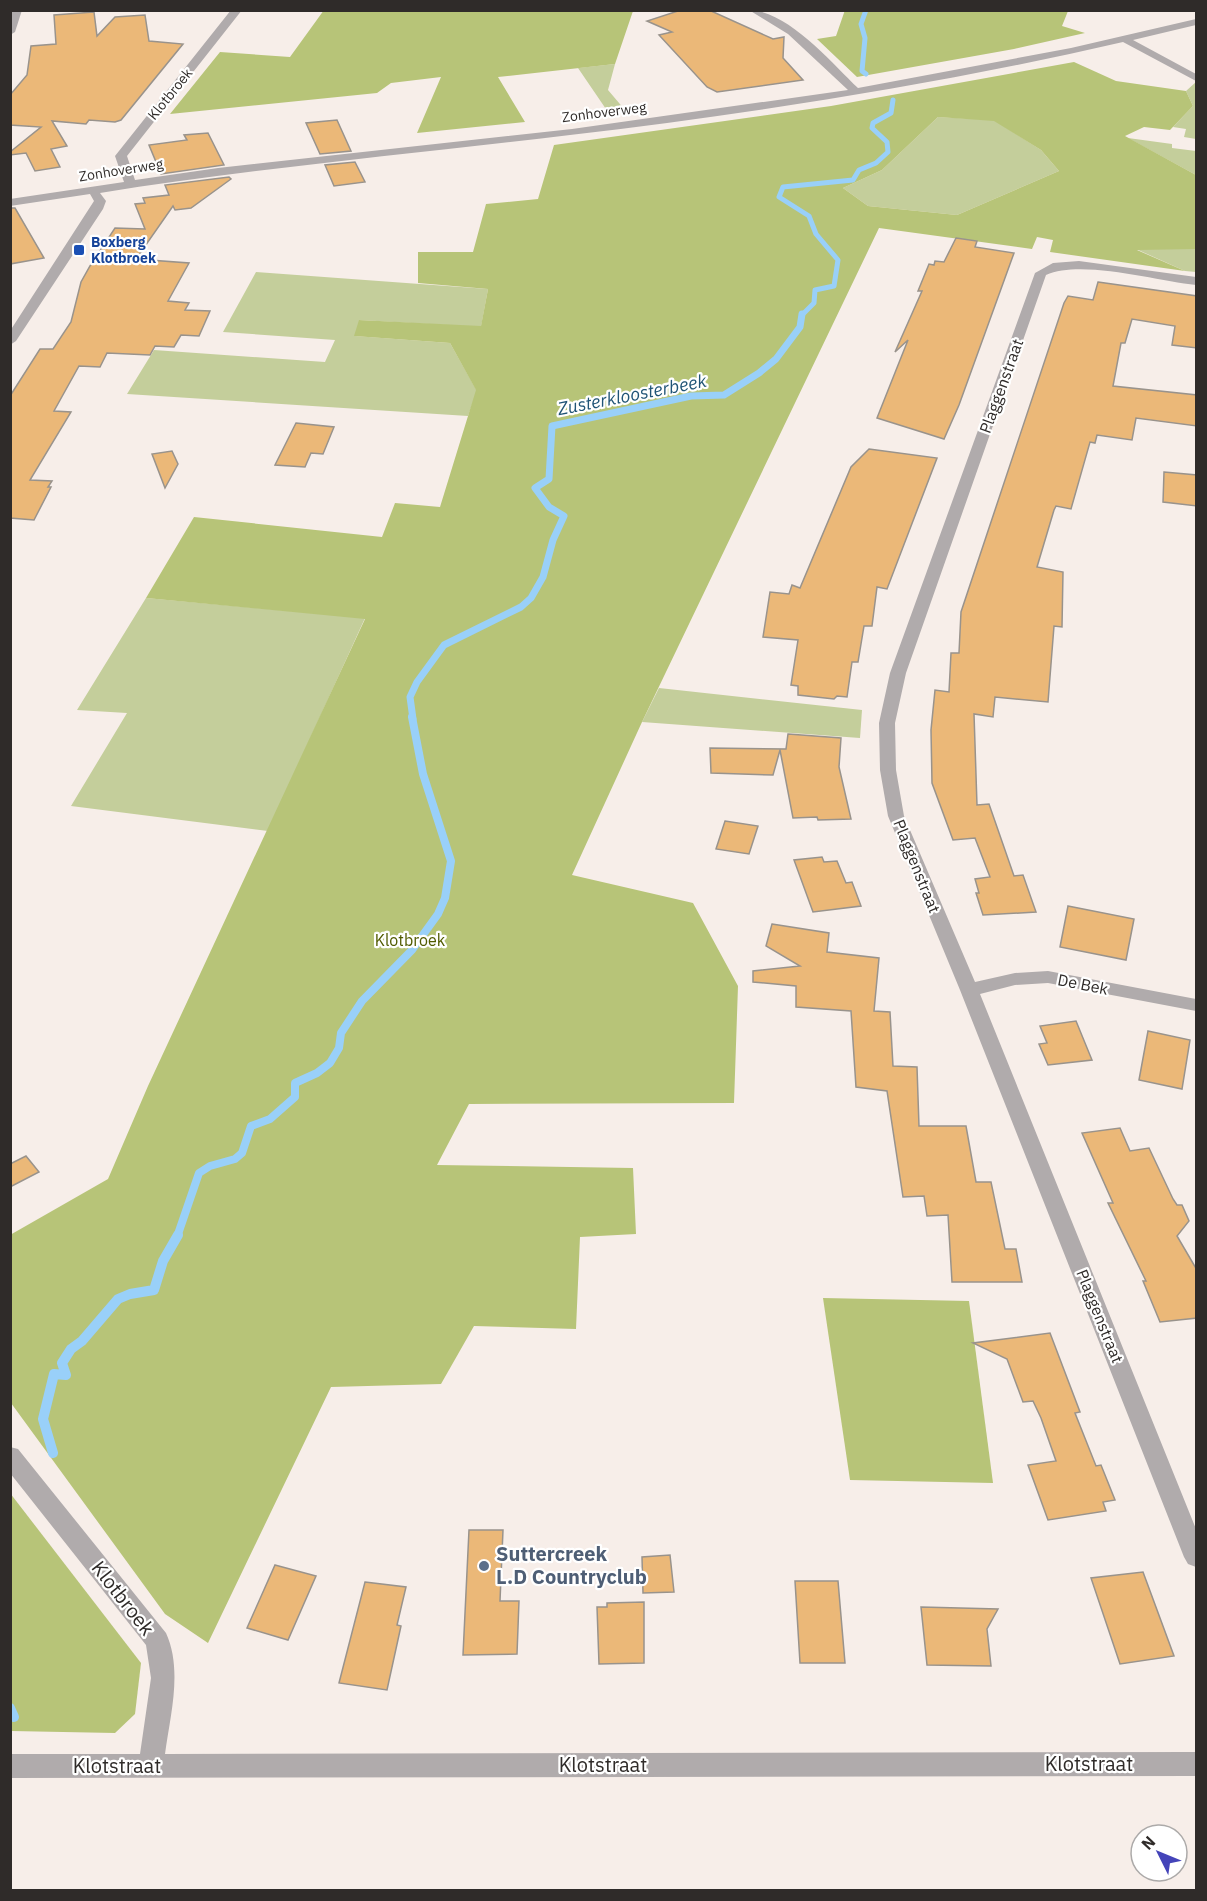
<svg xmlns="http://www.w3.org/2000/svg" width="1207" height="1901" font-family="'IBM Plex Sans',sans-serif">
	<rect width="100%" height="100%" fill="#f7eee9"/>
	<g fill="#c4ce9b">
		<polygon points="615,64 608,90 625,110 608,112 578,68"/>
		<polygon points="1196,82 1195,89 1196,91 1196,139 1184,137 1186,129 1173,127 1193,106 1186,91"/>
		<polygon points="938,117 994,120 1041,150 1059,171 957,215 868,206 843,188 882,170"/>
		<polygon points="1128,138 1172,144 1172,148 1196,151 1196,175"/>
		<polygon points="1136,249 1196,249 1196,272 1185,271"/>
		<polygon points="256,272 488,289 481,327 360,320 355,336 450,343 477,391 468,416 127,394 154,350 325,362 335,340 223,332"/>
		<polygon points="146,598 365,618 268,831 71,806 127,713 77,710"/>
		<polygon points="659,688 862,710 860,738 642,722"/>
	</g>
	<g fill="#b7c478" fill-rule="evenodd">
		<polygon points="324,10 633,10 633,11 615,64 498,77 525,122 417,133 441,77 391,83 377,93 170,114 220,52 290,57"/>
		<polygon points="845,10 1068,11 1062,26 1085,33 1014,49 857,77 817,39 836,36"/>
		<path d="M1074,62L1116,81L1186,91L1193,106L1170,130L1144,127L1125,136L1196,175V249L1137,250L1185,271L1050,252L1053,240L1037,237L1032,249L879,228L642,722L572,875L693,903L738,986L734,1103L469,1104L437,1165L633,1168L636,1234L580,1237L576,1329L474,1326L441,1384L331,1387L208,1643L165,1614L11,1403L10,1235L108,1179L148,1086L365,619L146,598L194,517L382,537L395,503L440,507L476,390L450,343L354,336L359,320L481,326L488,289L418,283V252H473L486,204L538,199L554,145L831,106ZM938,117L994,121L1041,150L1059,171L957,215L868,206L843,188L882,170Z"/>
		<polygon points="823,1298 969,1301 993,1483 850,1480"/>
		<polygon points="10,1493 141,1663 135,1714 115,1733 11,1731"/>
	</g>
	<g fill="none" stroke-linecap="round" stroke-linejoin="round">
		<g stroke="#99d0f9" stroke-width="5">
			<polyline points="866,10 861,24 865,38 862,71 866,74"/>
			<polyline points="802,315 814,303 815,290 834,286 838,260 816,234 809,216 779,197 783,187 853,180 859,170 876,163 888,152 887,142 872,128 873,123 891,113 893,100"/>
		</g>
		<polyline stroke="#99d0f9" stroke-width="7" points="413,719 410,697 417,682 444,645 521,607 531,598 543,577 553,540 564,516 549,507 535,488 549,479 552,426 691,396 724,395 759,373 776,359 800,327 802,314"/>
		<polyline stroke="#99d0f9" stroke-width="8" points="177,1237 199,1173 210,1166 235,1159 242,1153 251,1126 270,1119 295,1097 295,1083 317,1073 330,1063 339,1048 341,1033 362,1001 412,950 438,914 445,898 451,861 423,774 412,717"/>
		<g stroke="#99d0f9" stroke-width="10">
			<polyline points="53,1453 43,1419 54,1374 66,1375 62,1363 71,1349 82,1341 118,1299 130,1294 154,1290 163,1261 178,1235"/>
			<polyline points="10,1708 14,1717"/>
		</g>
	</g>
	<g fill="#ebb878" stroke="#99938c" stroke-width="1.5">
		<polygon points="681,10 709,10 773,39 784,37 783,58 803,80 717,92 707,87 659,35 672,32 647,21"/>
		<polygon points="94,12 97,36 115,17 145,15 149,41 183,44 121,120 115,122 89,120 86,124 52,121 67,146 51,149 60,167 35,171 26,153 10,155 10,152 41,127 10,125 10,95 27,75 31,46 56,44 54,15"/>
		<polygon points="337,120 351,151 320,154 306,123"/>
		<polygon points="208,133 224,165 161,174 149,145 187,140 184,135"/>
		<polygon points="355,162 365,182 334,186 325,165"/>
		<polygon points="229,177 231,179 191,208 175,210 173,206 136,259 189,263 168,301 189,303 185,310 210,311 199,336 181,335 174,347 155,346 150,355 107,353 100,367 79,366 54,411 71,412 30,480 52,481 48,487 51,487 34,520 10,518 10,396 40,349 53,349 71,322 81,282 90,266 115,228 145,229 135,204 145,203 143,198 169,195 165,185"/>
		<polygon points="10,208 15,208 44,258 10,264"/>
		<polygon points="956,238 977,241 975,247 1014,253 959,405 944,439 877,418 908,340 895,352 922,291 918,291 929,264 934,265 935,261 944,262"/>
		<polygon points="1098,282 1197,296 1197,348 1172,345 1175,326 1132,319 1125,343 1121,343 1113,386 1197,395 1197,426 1136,418 1132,440 1097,435 1095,443 1090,442 1071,509 1056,506 1054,510 1037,567 1063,572 1062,627 1054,626 1048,702 995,697 993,717 974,714 977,805 989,804 1014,876 1023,875 1036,912 983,915 976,893 979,893 975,879 990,877 975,838 953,840 932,783 931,730 935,690 949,692 951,653 959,653 961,612 1064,303 1068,296 1093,300"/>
		<polygon points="296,423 334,427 323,454 311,453 305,467 275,465"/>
		<polygon points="869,449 937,458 887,589 877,587 872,626 864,626 858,662 852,662 847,697 837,696 834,699 798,695 798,686 791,685 798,640 763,637 770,592 789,594 792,585 800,588 851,467"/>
		<polygon points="172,451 178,464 165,488 152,454"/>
		<polygon points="1164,472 1197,475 1197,506 1163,502"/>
		<polygon points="788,734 841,738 839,767 851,819 818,820 817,817 793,818 780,750 773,775 711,773 710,748 786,749"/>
		<polygon points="725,821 758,826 749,854 716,849"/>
		<polygon points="822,857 824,862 837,861 846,883 852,882 861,906 813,912 794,860"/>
		<polygon points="1068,906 1134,919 1126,960 1060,947"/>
		<polygon points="772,924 829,933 827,952 879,958 874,1011 890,1012 893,1066 917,1067 919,1126 966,1126 976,1182 991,1182 1005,1249 1016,1249 1022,1282 952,1282 948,1215 927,1216 924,1196 903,1197 887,1091 856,1087 851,1011 796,1007 796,986 753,982 753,971 800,966 766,946"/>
		<polygon points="1076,1021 1092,1060 1048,1065 1039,1044 1047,1043 1040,1026"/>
		<polygon points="1148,1031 1190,1040 1182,1089 1139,1080"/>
		<polygon points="1120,1128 1130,1151 1149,1148 1173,1199 1177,1205 1182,1205 1189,1221 1177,1236 1197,1270 1197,1318 1160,1322 1143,1281 1146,1281 1108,1203 1113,1203 1082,1133"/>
		<polygon points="26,1156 39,1172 10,1187 10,1164"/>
		<polygon points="1050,1333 1080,1412 1075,1413 1096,1466 1101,1465 1115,1500 1103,1502 1106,1511 1048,1520 1028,1465 1056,1461 1041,1418 1033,1401 1023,1402 1007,1359 973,1343"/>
		<polygon points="469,1530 503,1530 500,1601 519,1601 517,1654 463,1655"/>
		<polygon points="670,1555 674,1592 643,1593 642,1557"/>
		<polygon points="275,1565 316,1576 288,1640 247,1628"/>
		<polygon points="1143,1572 1174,1656 1120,1664 1091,1578"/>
		<polygon points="795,1581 838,1581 845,1663 800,1663"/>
		<polygon points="365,1582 406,1587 397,1625 401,1626 387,1690 339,1683"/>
		<polygon points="644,1602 644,1663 599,1664 597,1607 607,1607 607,1603"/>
		<polygon points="921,1607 998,1609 987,1629 991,1666 927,1665"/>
	</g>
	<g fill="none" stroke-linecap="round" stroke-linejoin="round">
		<g fill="#b0abac" fill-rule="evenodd">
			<polygon points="12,10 22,10 15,32 10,35"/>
			<path d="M231,10H242L127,156L135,180L218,168L572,129L848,90L788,34L749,10C787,10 832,63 858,88L1071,48L1196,19V25L1133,40L1196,74V81L1123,42C941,84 756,113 570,135C413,154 256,168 100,193L106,201L103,209L16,341L10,345V331L94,201L90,194L10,206V199L124,182L115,156Z"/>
			<path d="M1079,261L1196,277V285C1156,281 1082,259 1046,275L906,673L895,723L896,770L904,816L975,982L1015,973L1048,971L1196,999V1011L1048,983L1015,985L980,994L1196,1529V1567L1188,1564L1184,1557L960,990L888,816L880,770L879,723L890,673L1035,273L1053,263Z"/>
			<path d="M10,1447L18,1449L166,1633C183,1670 170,1716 165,1754L1196,1752V1776L10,1778V1754H140L151,1678L146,1645L10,1473Z"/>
		</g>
	</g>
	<rect fill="#1a4fb4" stroke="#fff" stroke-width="2" x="73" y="244" width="12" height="12" rx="3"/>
	<circle fill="#5c6f8a" stroke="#fff" stroke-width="2" cx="484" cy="1566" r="6"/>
	<g text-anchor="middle" stroke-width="4.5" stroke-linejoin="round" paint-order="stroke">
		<g font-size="14" fill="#2f2b29" stroke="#fff">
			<text transform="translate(170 94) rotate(-51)" y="5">Klotbroek</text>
			<text transform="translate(604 112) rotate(-7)" y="5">Zonhoverweg</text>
			<text transform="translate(121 170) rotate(-9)" y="5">Zonhoverweg</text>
		</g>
		<g font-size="14" font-weight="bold" fill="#164399" stroke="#fff" text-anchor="start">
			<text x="91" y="247">Boxberg<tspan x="91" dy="16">Klotbroek</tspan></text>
		</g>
		<g font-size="16" fill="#2f2b29" stroke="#fff">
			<text transform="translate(1001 386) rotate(-70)" y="6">Plaggenstraat</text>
			<text transform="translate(917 866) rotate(68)" y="6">Plaggenstraat</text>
			<text transform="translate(1083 984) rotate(11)" y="6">De Bek</text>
			<text transform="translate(1100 1316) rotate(68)" y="6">Plaggenstraat</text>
		</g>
		<g font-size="16" fill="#515b00" stroke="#fff">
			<text x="410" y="946">Klotbroek</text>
		</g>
		<g font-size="18" font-style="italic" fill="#205476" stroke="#fff">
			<text transform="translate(632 395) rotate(-11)" y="6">Zusterkloosterbeek</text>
		</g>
		<g font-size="20" font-weight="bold" fill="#4e5e75" stroke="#fff" text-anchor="start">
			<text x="496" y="1561">Suttercreek<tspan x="496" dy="23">L.D Countryclub</tspan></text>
		</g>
		<g font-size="20" fill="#2f2b29" stroke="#fff">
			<text transform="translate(123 1598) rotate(52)" y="7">Klotbroek</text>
			<text x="1089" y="1771">Klotstraat</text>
			<text x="603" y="1772">Klotstraat</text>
			<text x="117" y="1773">Klotstraat</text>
		</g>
	</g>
	<rect width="1207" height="1901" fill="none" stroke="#2f2b29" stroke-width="24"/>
	<g transform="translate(1159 1853) rotate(313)"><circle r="28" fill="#ffffff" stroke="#acaaa9" stroke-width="1.5"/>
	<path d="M0-4.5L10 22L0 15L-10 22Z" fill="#4444b9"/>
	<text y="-9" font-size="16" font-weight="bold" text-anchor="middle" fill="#2f2b29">N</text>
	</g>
</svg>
